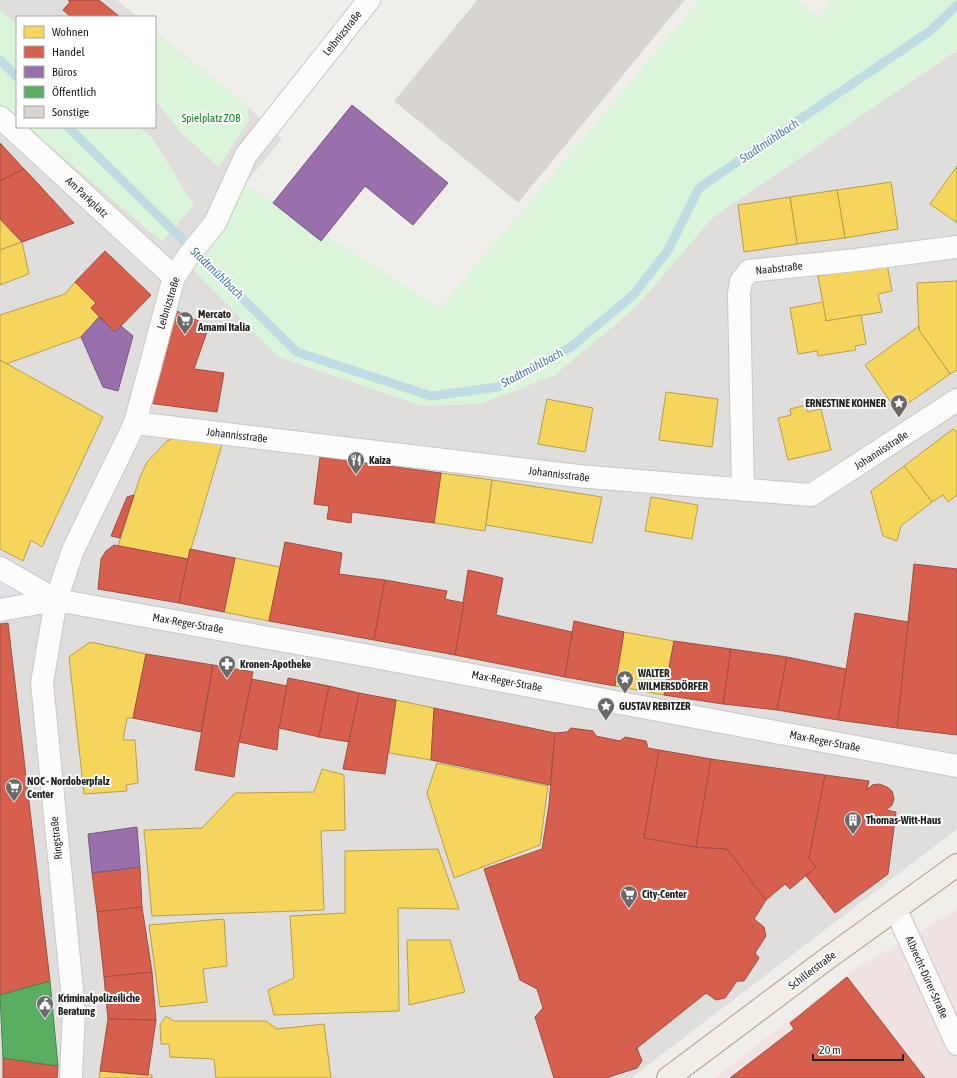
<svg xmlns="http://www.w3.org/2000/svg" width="957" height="1078" font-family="'Asap Condensed',sans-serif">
	<rect width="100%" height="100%" fill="#f0eeeb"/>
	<polygon fill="#dfdedc" points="0,0 117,0 137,17 17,17 17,127 155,127 155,32 248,107 282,139 245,184 278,357 635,308 712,218 957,50 957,829 631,1078 0,1078 0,995 50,981 8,623 0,624"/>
	<polygon fill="#f1e3e1" points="957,909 957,1078 715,1078 851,971"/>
	<g fill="#daf5da">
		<polygon points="700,0 798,0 819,17 832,0 957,0 957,50 712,218 635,308 555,375 481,404 422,406 278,357 191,267 245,184 440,308"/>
		<polygon points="0,10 17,25 17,118 0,103"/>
		<polygon points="155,33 248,107 249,120 219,167 180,132 155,99"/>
		<polygon points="28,127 139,127 152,138 194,205 162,242"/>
	</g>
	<polygon fill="#e2e1e5" points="0,568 56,600 0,610"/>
	<g fill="#f6d55c" stroke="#b69f4b">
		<polygon points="957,166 957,223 930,204"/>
		<polygon points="891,182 898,229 845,238 837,190"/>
		<polygon points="837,190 845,238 797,244 790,197"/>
		<polygon points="790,197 797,244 744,252 738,205"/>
		<polygon points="0,219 22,242 0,250"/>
		<polygon points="22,242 29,274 0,285 0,250"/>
		<polygon points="887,264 892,291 878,294 882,312 826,321 818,276"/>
		<polygon points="957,281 957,370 950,374 919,330 917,283"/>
		<polygon points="75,282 96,303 91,308 99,317 81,337 6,364 0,360 0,315 65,294"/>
		<polygon points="823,302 826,321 861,315 866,344 855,346 856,350 818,356 817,351 798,354 790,308"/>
		<polygon points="919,326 919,330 950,374 897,411 865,365"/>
		<polygon points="0,360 103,417 42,547 31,540 23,561 0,549"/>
		<polygon points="666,392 718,399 712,447 659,440"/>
		<polygon points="547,399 593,408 585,452 538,444"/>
		<polygon points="806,405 807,412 821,409 831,450 788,460 778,418 791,415 790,409"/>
		<polygon points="953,429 957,432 957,495 948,502 943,495 932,502 904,466"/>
		<polygon points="177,437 223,441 188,559 118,546 140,477 147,462 167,441"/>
		<polygon points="904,466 932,502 901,526 897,541 883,536 871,491"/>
		<polygon points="441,473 492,480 485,531 434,523"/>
		<polygon points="492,480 602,497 592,543 486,525"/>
		<polygon points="651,497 698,505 692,539 645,531"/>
		<polygon points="235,558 280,567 269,621 224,612"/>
		<polygon points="624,632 674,641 664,695 615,686"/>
		<polygon points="90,642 146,654 133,718 127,718 123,740 135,740 138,783 126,785 127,791 84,794 69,657"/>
		<polygon points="396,700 434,708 431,760 389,753"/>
		<polygon points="437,763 548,786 540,845 454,878 427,793"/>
		<polygon points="322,769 344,775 345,830 321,831 324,910 152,916 144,830 202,828 235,793 314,792"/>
		<polygon points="438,849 459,909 398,908 399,1011 274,1015 268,990 294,978 290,916 345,913 345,851"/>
		<polygon points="224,919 227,966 203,969 207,1002 160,1007 149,925"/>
		<polygon points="407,940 450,940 465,992 409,1005"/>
		<polygon points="166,1016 174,1021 266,1021 277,1029 324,1024 331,1078 216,1078 214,1059 170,1057 169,1044 161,1044 160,1025"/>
		<polygon points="100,1071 148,1075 152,1075 152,1078 99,1078"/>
	</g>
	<g fill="#d6604d" stroke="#a04d40">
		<polygon points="68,0 99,0 120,17 71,17 63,10 70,2"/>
		<polygon points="0,143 24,169 0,181"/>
		<polygon points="24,169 29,174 74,223 22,242 0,219 0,181"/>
		<polygon points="105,251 151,295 115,332 91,308 96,303 75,282"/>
		<polygon points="177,311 209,326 194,369 224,373 217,412 148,403"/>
		<polygon points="320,457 441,473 434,523 352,512 351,523 327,519 329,506 314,504"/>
		<polygon points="134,495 120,538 111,536 127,497"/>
		<polygon points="285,542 342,553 339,574 385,580 374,640 269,621"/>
		<polygon points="114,545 188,559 179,603 98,589 101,559 106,551"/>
		<polygon points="190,549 235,558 224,612 179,603"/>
		<polygon points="914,564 957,569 957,735 897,728"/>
		<polygon points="468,570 503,578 496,615 572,632 565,677 455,655"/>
		<polygon points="385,580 447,591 445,599 464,603 455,655 374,640"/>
		<polygon points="855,613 908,622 897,728 838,720"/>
		<polygon points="574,621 624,632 615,686 565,677"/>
		<polygon points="8,623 50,981 0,995 0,624"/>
		<polygon points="674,641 731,649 723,704 664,695"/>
		<polygon points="731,649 787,657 777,710 723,704"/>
		<polygon points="146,654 213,665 201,732 133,718"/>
		<polygon points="787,657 846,669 838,720 777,710"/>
		<polygon points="213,665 253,672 239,742 234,777 195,770"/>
		<polygon points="288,678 329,686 319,737 279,728"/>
		<polygon points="252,679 287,686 279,728 277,750 239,742"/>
		<polygon points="329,686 359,693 349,742 319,737"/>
		<polygon points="359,693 396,700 385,774 343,769"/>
		<polygon points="434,708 555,733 550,785 431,760"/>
		<polygon points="571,728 593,731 596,736 620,741 625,737 646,741 648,748 659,750 644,838 696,847 727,849 766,900 754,919 764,927 766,936 755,953 759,958 744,981 737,981 725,998 716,1000 706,993 637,1048 642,1061 637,1068 606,1078 554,1078 535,1017 543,1008 537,989 520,980 484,869 542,849 549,805 555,733 567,732"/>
		<polygon points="659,750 711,759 696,847 644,838"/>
		<polygon points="711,759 825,775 809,858 816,867 790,889 785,884 766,900 727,849 696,847"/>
		<polygon points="825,775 869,781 867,790 872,785 879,784 887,787 892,791 894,799 892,805 886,810 896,812 888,874 835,913 806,876 816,867 809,858"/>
		<polygon points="140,867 142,907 97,912 92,873"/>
		<polygon points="142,907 152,972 104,977 97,912"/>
		<polygon points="152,972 156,1020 108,1019 104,977"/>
		<polygon points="847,977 925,1078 730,1078 794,1029 790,1023"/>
		<polygon points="108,1019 156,1020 148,1075 100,1071"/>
		<polygon points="3,1058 58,1066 57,1078 3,1078"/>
	</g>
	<g fill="#9970ab" stroke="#755982">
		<polygon points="352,105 448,183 413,225 365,186 321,241 273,203"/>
		<polygon points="99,317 115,332 121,326 133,336 118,391 103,387 81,337"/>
		<polygon points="137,827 140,867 92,873 88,834"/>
	</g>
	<polygon fill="#5aae61" stroke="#49844e" points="50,981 58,1066 3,1058 0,995"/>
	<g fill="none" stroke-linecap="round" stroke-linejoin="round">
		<g stroke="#bfdbe3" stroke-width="9">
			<polyline points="0,60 17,77"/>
			<polyline points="68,127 297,352 431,396 498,387 571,347 633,295 667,252 699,188 930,31 957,5"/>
		</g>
	</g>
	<polygon fill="#d7d4d2" stroke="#d3d0cc" points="478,0 684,0 518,202 395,101"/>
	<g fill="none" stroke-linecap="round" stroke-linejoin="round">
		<g stroke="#c9c8c7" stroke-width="24">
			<g id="minor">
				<polyline points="0,117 174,277"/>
				<polyline points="135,423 578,476 811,495 957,400"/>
				<polyline points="743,490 739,294 741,281 749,271 856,260 957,247"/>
				<polyline points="0,568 56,600 375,657 957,766"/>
				<polyline points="0,610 56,600"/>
				<polyline points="896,910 957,1044"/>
				<polyline points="71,1078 74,1010 42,683 56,600 73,550 135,423 174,277 189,255 215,223 246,155 369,0"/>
			</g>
		</g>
		<g stroke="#a79c86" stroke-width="24">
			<polyline id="major" points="668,1078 828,958 957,865"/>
		</g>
		<use href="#minor" stroke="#fdfcfc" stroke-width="22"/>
		<use href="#major" stroke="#f3ede7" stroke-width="22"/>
	</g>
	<defs>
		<g id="supermarket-pin" transform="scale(0.9)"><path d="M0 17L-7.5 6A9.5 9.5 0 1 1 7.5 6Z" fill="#6a6968" stroke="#fff"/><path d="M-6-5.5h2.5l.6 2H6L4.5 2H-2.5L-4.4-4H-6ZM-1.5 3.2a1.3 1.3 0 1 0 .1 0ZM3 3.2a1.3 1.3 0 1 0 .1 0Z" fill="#fff"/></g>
		<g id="sight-pin" transform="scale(0.9)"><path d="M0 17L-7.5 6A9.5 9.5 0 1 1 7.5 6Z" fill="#6a6968" stroke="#fff"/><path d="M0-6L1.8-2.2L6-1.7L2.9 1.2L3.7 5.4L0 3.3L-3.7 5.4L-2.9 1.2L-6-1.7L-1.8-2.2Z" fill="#fff"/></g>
		<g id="restaurant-pin" transform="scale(0.9)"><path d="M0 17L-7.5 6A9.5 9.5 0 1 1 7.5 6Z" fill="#6a6968" stroke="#fff"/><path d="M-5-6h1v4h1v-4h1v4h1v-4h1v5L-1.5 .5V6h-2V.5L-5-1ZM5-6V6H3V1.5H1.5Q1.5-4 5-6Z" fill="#fff"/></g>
		<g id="pharmacy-pin" transform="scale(0.9)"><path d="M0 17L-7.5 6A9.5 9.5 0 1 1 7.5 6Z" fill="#6a6968" stroke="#fff"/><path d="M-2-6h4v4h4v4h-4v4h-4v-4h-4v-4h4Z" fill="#fff"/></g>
		<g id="building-pin" transform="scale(0.9)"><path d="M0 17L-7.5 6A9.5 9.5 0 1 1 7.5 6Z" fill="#6a6968" stroke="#fff"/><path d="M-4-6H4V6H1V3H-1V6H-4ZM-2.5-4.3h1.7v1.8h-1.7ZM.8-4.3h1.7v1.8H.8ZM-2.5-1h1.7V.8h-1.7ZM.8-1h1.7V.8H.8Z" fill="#fff"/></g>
		<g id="civic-pin" transform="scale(0.9)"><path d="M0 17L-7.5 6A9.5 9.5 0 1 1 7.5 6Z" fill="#6a6968" stroke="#fff"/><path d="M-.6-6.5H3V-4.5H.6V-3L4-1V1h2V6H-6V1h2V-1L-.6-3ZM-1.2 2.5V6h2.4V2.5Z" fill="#fff"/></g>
	</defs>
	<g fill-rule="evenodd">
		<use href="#supermarket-pin" x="185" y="320"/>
		<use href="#sight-pin" x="899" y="403"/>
		<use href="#restaurant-pin" x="356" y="460"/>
		<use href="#pharmacy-pin" x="227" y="664"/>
		<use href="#sight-pin" x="625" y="679"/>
		<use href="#sight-pin" x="606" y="706"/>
		<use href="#supermarket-pin" x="14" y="787"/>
		<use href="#building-pin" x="853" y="820"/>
		<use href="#supermarket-pin" x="629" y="894"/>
		<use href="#civic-pin" x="45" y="1004"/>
	</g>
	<g text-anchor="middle" stroke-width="4" stroke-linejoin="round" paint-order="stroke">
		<g font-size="11" fill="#222" stroke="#fff">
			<text transform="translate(342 33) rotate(-51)" y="4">Leibnizstraße</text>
			<text transform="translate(87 197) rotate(43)" y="4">Am Parkplatz</text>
			<text transform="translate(779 268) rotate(-6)" y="4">Naabstraße</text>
			<text transform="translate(168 303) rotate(-73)" y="4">Leibnizstraße</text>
			<text transform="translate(237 435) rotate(7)" y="4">Johannisstraße</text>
			<text transform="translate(881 450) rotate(-33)" y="4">Johannisstraße</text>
			<text transform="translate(559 474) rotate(7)" y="4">Johannisstraße</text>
			<text transform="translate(188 623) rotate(10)" y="4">Max-Reger-Straße</text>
			<text transform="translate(507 681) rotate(11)" y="4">Max-Reger-Straße</text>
			<text transform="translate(825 741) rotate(11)" y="4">Max-Reger-Straße</text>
			<text transform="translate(56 838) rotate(-96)" y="4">Ringstraße</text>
			<text transform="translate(812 970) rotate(-37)" y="4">Schillerstraße</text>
			<text transform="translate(927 977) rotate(66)" y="4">Albrecht-Dürer-Straße</text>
		</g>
		<g font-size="11" fill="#0c8416" stroke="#fff">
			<text x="211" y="122">Spielplatz ZOB</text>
		</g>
		<g font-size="11" font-weight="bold" fill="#222" stroke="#fff" text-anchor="start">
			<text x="198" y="318">Mercato<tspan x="198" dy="13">Amami Italia</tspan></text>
			<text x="886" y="407" text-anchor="end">ERNESTINE KOHNER</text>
			<text x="369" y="464">Kaiza</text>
			<text x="240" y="668">Kronen-Apotheke</text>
			<text x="638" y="677">WALTER<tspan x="638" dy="13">WILMERSDÖRFER</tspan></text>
			<text x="619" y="710">GUSTAV REBITZER</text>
			<text x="27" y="785">NOC - Nordoberpfalz<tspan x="27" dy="13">Center</tspan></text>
			<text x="866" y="824">Thomas-Witt-Haus</text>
			<text x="642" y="898">City-Center</text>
			<text x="58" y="1002">Kriminalpolizeiliche<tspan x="58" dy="13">Beratung</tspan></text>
		</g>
		<g font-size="12" font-style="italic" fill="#4a7aab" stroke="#fff">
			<text transform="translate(769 141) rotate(-34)" y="4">Stadtmühlbach</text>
			<text transform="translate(217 273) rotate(44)" y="4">Stadtmühlbach</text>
			<text transform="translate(532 368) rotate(-28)" y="4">Stadtmühlbach</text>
		</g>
	</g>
	<rect x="16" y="16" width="140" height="112" fill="#ffffff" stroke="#a7a7a7"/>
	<rect x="24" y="26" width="20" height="12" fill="#f6d55c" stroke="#a7a7a7"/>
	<text x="52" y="36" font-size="12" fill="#222222">Wohnen</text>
	<rect x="24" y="46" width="20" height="12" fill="#d6604d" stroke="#a7a7a7"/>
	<text x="52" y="56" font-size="12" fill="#222222">Handel</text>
	<rect x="24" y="66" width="20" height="12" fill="#9970ab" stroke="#a7a7a7"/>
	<text x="52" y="76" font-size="12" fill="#222222">Büros</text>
	<rect x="24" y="86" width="20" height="12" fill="#5aae61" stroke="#a7a7a7"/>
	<text x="52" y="96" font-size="12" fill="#222222">Öffentlich</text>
	<rect x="24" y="106" width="20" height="12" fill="#d7d4d2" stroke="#a7a7a7"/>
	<text x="52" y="116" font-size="12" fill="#222222">Sonstige</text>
	<path d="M813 1054v6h90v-6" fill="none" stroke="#222222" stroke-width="2"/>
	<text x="819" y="1054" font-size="12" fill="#222222" stroke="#ffffff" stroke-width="3" paint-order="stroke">20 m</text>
</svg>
